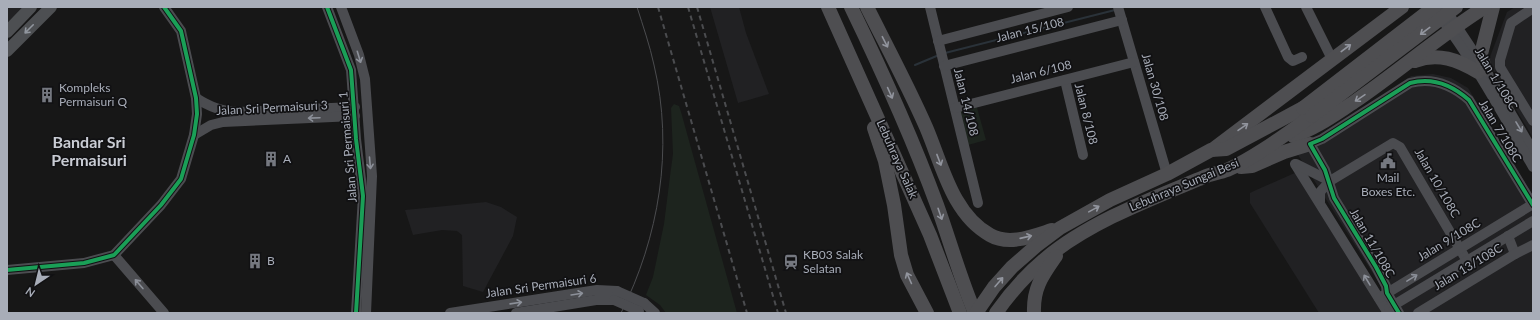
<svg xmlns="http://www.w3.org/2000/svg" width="1540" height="320" font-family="Lato,sans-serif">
	<rect width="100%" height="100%" fill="#171717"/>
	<g fill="#212123">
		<polygon points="7,7 23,7 7,25"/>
		<polygon points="710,7 739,7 746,33 769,94 738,103"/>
		<polygon points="1515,7 1533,7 1533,138 1488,62 1507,12"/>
		<polygon points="1433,74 1451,78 1468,88 1533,196 1533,313 1398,313 1298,155 1411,76"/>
		<polygon points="1297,172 1383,313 1319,313 1250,203 1250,193 1254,191"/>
		<polygon points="486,202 501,207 517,217 513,236 483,292 463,286 462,235 457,231 442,230 413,235 405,210"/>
	</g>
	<g fill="#1d241e">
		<polygon points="674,104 679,106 681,112 737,313 666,313 660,305 646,295 653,277 664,224 670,176 673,154 671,108"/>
		<polygon points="976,104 986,140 968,145 958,109"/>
	</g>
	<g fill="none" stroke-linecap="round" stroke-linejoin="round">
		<g stroke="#2a3239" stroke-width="2">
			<polyline points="945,53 1115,10"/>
			<polyline points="915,65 939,55"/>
		</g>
		<g stroke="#4b4c50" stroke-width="10">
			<polyline points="327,7 351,70 356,139 363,196 356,313"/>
			<polyline points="341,7 359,55 365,79 372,176 366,313"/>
			<polyline points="930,7 978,203"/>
			<polyline points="1118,7 1167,174"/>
			<polyline points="1265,7 1288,57 1293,61 1302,57"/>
			<polyline points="1306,7 1332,59"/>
			<polyline points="1444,7 1485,69 1533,151"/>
			<polyline points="1533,8 1511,23 1500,60 1500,67 1503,72 1533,121"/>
			<path d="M1437,13C1474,61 1503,115 1533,167"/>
			<polyline points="938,41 1068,7"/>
			<polyline points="944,66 1122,20"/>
			<polyline points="1065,80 1083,155"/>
			<path d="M196,98C210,107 221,111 238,112L355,107"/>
			<polyline points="955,108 1134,62"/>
			<polyline points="194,135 211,125 223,122 355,116"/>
			<polyline points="1295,164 1388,313"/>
			<polyline points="1296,164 1330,181"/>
			<polyline points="1320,202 1320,192 1330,181 1393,143 1400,147 1467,261"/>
			<polyline points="1508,236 1515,254"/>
			<polyline points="114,255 164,313"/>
			<polyline points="7,270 84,263 114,255 161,205 181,179 194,135 197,114 196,98 181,31 164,7"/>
			<polyline points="1379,298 1533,204"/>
			<polyline points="644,303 655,313"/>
			<polyline points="1389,308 1533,221"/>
			<polyline points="450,313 597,290 617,291"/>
			<polyline points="516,313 596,300 614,300"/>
			<path d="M1399,313L1387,293L1386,286L1376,267L1334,198L1325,170L1310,144L1322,139L1410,83C1432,77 1452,85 1469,100L1533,205"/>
			<polyline points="1418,313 1515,254 1533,245"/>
		</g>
		<g stroke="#4d4f52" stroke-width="12">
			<polyline points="7,32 31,7"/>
			<polyline points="7,51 51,7"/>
		</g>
		<g stroke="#4e4e51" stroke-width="14">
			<polyline points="828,7 930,235 960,313"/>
			<path d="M851,7C882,71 912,137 937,205C950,241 960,278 975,313"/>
			<path d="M867,7C887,47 908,86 926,127C942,164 952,214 990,235C1009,246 1033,236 1052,230"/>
			<path d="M1415,61C1438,52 1458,60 1478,72"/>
			<polyline points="1485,69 1481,54 1493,7"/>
			<polyline points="874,128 885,161 894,205 901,255 907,275 927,313"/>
			<path d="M1293,136C1315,129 1334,115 1354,102C1398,72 1439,36 1485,7"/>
			<polyline points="1212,150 1402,7"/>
			<polyline points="1241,167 1252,166 1284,152 1310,144"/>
			<polyline points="976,313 994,287 1012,267 1036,246 1060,228 1110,200 1167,174 1211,150 1226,149 1303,108"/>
			<path d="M996,313C1010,293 1026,275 1045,259C1089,222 1151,199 1204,177C1211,174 1219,173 1227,170C1256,157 1286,134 1312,116"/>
			<path d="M1034,313C1033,288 1042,276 1056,256"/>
		</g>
		<path stroke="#4b4c4f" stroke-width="1" d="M621,313C659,237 674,149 654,65C650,46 643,26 637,7"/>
		<g stroke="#4b4c4f" stroke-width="2" stroke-dasharray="5 4" stroke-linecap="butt">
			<polyline points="658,7 747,313"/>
			<polyline points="688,7 778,313"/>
			<polyline points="697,7 786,313"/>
		</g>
		<g stroke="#4b4c50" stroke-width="10">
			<polyline points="617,291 644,303"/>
			<polyline points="614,300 639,311"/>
		</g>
		<g stroke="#4e4e51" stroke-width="14">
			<polyline points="1303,108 1434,7"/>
			<polyline points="1312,116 1456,7"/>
		</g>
		<g stroke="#111113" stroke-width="6">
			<g id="cycleway">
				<polyline points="327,7 351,70 356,139 363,196 356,313"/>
				<polyline points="7,270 84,263 114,255 161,205 181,179 194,135 197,114 196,98 181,31 164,7"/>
				<path d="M1399,313L1387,293L1386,286L1376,267L1334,198L1325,170L1310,144L1322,139L1410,83C1432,77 1452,85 1469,100L1533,205"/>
			</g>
		</g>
		<use href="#cycleway" stroke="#1a9f57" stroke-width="4"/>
	</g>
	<defs><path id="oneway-shaft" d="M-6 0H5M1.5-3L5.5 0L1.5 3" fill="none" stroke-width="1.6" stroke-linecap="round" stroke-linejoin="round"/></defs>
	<use stroke="#91969e" href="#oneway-shaft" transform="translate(29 29) rotate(135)"/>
	<g stroke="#92959e">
		<use href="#oneway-shaft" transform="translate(1425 31) rotate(143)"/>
		<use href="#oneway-shaft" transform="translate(885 42) rotate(63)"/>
		<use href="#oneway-shaft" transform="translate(1346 48) rotate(-37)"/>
		<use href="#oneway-shaft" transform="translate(890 93) rotate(66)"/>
		<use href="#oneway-shaft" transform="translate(1360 98) rotate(146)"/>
		<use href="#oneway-shaft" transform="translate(1243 127) rotate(-35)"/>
		<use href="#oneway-shaft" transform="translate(939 160) rotate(69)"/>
		<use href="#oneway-shaft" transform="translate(1094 209) rotate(-29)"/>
		<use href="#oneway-shaft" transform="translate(940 214) rotate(71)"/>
		<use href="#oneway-shaft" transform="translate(1026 237) rotate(-13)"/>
		<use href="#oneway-shaft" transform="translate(909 278) rotate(-114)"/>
		<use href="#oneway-shaft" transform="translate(999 282) rotate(-49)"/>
	</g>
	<g stroke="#8c9099">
		<use href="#oneway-shaft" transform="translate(359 57) rotate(73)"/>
		<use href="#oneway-shaft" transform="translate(314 118) rotate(178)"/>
		<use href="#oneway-shaft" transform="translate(1519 127) rotate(59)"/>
		<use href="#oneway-shaft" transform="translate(370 163) rotate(85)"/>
		<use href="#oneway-shaft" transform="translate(1412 278) rotate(-31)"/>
		<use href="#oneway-shaft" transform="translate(1367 280) rotate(-121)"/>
		<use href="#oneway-shaft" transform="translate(139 284) rotate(-131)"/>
		<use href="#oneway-shaft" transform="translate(577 294) rotate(-9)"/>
		<use href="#oneway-shaft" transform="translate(516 303) rotate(-8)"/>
	</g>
	<defs>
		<g id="building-bare" transform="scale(1.2)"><path d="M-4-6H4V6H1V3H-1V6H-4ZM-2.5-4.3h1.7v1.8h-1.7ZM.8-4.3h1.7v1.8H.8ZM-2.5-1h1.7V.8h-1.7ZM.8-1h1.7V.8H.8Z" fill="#757880" stroke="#111113" stroke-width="2.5" paint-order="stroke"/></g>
		<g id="civic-bare" transform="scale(1.2)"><path d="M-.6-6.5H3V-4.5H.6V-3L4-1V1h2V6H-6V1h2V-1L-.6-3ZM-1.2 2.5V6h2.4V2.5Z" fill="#757880" stroke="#111113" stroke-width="2.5" paint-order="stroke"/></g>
		<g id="station-bare" transform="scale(1.2)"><path d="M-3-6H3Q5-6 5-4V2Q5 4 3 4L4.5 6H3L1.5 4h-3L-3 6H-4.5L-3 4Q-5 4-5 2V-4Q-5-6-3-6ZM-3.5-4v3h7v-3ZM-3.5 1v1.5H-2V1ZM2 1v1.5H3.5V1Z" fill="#757880" stroke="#111113" stroke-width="2.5" paint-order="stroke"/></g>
	</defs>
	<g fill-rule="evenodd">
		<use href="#building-bare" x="47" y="95"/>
		<use href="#building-bare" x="271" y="159"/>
		<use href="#civic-bare" x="1388" y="161"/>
		<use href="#building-bare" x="255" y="261"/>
		<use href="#station-bare" x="791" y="262"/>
	</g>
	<g text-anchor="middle" stroke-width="3.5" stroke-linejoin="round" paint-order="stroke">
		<g font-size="12" fill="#a8adb8" stroke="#111113">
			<text transform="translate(1030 30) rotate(-14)" y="4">Jalan 15/108</text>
			<text transform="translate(1041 72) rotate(-14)" y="4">Jalan 6/108</text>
			<text transform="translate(1496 79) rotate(59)" y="4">Jalan 1/108C</text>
			<text transform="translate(1155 87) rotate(74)" y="4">Jalan 30/108</text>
			<text transform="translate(966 102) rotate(76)" y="4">Jalan 14/108</text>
			<text transform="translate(272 108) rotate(-3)" y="4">Jalan Sri Permaisuri 3</text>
			<text transform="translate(1086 114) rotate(76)" y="4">Jalan 8/108</text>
			<text transform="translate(1500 131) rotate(59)" y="4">Jalan 7/108C</text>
			<text transform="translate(348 147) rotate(-95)" y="4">Jalan Sri Permaisuri 1</text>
			<text transform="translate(897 159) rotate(66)" y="4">Lebuhraya Salak</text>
			<text transform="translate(1437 183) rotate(60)" y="4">Jalan 10/108C</text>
			<text transform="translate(1184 185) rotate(-23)" y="4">Lebuhraya Sungai Besi</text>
			<text transform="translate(1449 240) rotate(-31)" y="4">Jalan 9/108C</text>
			<text transform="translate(1372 243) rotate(60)" y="4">Jalan 11/108C</text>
			<text transform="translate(1468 267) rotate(-31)" y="4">Jalan 13/108C</text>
			<text transform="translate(541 286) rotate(-8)" y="4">Jalan Sri Permaisuri 6</text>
		</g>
		<g font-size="12" fill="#a8adb8" stroke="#111113" text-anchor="start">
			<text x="59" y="92">Kompleks<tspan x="59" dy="14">Permaisuri Q</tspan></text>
			<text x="283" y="163">A</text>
			<text x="1388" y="182" text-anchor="middle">Mail<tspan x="1388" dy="14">Boxes Etc.</tspan></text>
			<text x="803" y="259">KB03 Salak<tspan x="803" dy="14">Selatan</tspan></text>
			<text x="267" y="265">B</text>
		</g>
		<g font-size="16" font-weight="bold" fill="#c9ccd4" stroke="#111113">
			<text x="89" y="148">Bandar Sri<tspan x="89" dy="18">Permaisuri</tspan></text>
		</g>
	</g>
	<rect width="1540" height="320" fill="none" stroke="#a8adb8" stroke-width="16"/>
	<g transform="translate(36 284) rotate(215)" stroke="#111113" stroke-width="3" paint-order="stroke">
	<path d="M0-3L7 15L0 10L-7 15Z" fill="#a8adb8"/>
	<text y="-6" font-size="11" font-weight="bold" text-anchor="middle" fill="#a8adb8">N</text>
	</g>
</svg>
